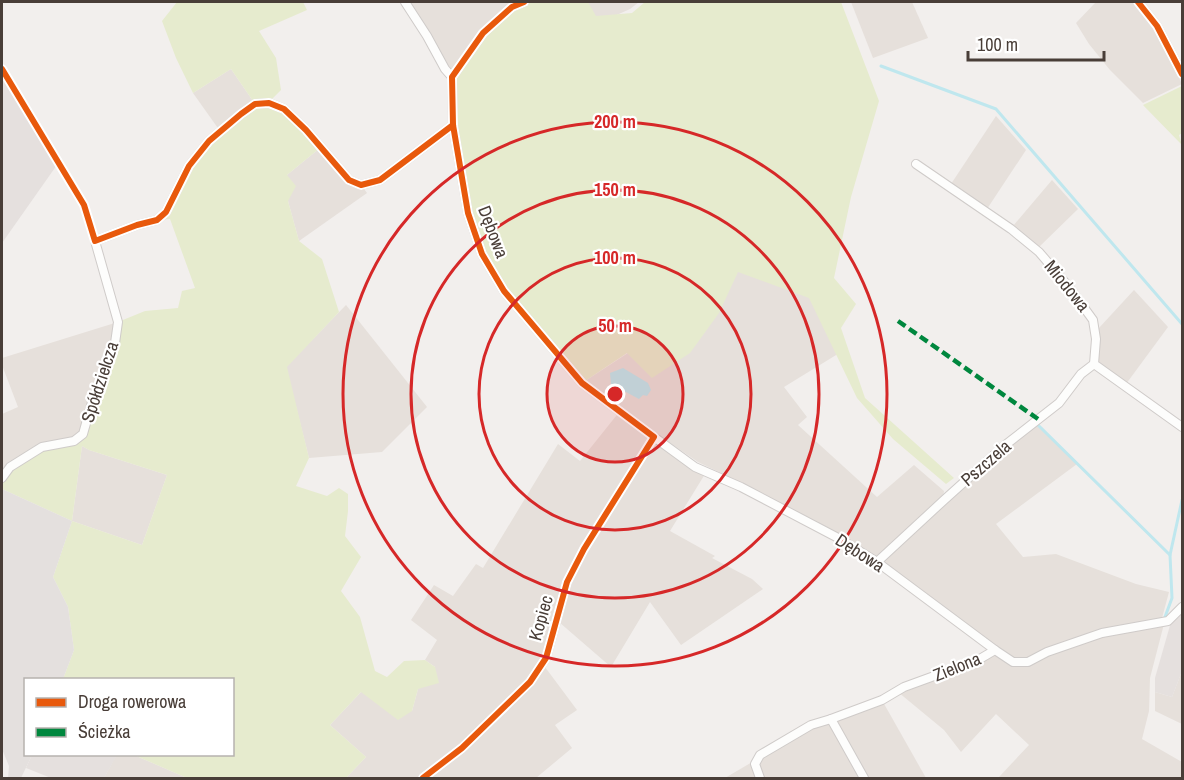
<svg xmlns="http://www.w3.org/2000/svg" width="1184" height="780" font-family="'Archivo Narrow',sans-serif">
	<rect width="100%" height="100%" fill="#f2efed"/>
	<g fill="#e6e0db">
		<polygon points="413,2 519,2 452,77 407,6"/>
		<polygon points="587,2 639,2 630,9 599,23"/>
		<polygon points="851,2 912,2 928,38 873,58"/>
		<polygon points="1096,2 1133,2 1155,29 1182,84 1143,103 1110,70 1089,44 1076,23"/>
		<polygon points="231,69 255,104 220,131 193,93"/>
		<polygon points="996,116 1026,150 987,209 951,184"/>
		<polygon points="320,148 349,180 361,185 367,193 299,241 288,201 287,175"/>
		<polygon points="1052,180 1078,209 1038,248 1013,226"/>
		<polygon points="738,266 815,296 841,352 784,387 807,417 798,425 877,497 914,465 944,491 943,498 877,559 841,536 744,484 698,462 582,383 628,353 652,377"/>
		<polygon points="1134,290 1168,327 1126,384 1098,362 1099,328"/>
		<polygon points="346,305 427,407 382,452 309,458 286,367"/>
		<polygon points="118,322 83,434 2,478 2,414 18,407 2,365 2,358"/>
		<polygon points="620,411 654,437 567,582 546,658 530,682 423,778 346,778 366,757 330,725 362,691 412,711 418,689 435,667 425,660 437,640 411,620 434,585 453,596 476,564 483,568 558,444 580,461"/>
		<polygon points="1036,424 1077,464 996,524 1023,557 1056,554 1136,584 1169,592 1162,618 1147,620 1101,631 1028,659 1013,660 880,563 1005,448"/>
		<polygon points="658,443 705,474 670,531 715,556 712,558 752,579 763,589 681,645 650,602 611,667 559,622 571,583 588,549 653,447"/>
		<polygon points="82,446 89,450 167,475 142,545 72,521"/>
		<polygon points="1164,624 1150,678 1149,711 1142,739 1182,762 1182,778 1000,778 999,777 1029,745 996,714 961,752 944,730 898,692 994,653 1029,664 1057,652 1102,636"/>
		<polygon points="545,667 577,710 555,725 572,748 536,778 430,778 464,750 530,687"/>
		<polygon points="1182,671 1182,724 1155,711 1155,692 1172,697"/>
		<polygon points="883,702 926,778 725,778 810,728"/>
		<polygon points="117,754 134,755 187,778 104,778"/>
	</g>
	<g fill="#e5e0de">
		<polygon points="2,73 59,162 2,243"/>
		<polygon points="1182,612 1182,671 1172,697 1155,692 1155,678 1171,622"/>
		<polygon points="32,755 32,754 117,755 104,778 51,778 26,768"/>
	</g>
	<g fill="#e6ebce" fill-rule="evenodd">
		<path d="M177,2H303L307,10L259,31L276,58L281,90L269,102L284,109L320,148L287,175L296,186L288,201L299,241L322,259L339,312L287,367L309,458L296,486L327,496L339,488L348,494V511L345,536L361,557L341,591L360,617L375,671L387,677L404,661L425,660L435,667L439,683L418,689L412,711L398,720L361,692L330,725L366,757L346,778H187L134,755L232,754V680L63,679L74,650L68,607L53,577L72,521L2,489V478L33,452L83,434L118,322L145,311L178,308L182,291L195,288L170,219L157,220L189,166L209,141L255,104L231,69L193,93L176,58L162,21ZM82,446L89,450L167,475L142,545L72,521Z"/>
		<polygon points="530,2 588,2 596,16 632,13 645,2 841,2 879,101 851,197 834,278 856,304 841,328 865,398 954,478 946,484 893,439 857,398 809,298 738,272 719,313 690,353 652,378 627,353 582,383 504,291 482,254 468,213 453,125 452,77 486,35 514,9"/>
		<polygon points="1182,86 1182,133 1179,135 1182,145 1143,105"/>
	</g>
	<polygon fill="#e4e0de" points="2,489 72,521 53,577 68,607 74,650 63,679 26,680 26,754 32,755 21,778 8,778 9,766 2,749"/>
	<polygon fill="#bfe7ee" points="623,368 648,383 651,390 647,396 643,395 639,399 611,384 610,373"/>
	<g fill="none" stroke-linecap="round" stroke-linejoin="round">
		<g stroke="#bfe7ee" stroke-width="3">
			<polyline points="881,66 996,109 1182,324"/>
			<polyline points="1038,425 1170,555"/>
			<polyline points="1165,617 1172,598 1170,555 1182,500"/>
		</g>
		<g stroke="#cfcbc9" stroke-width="10">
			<g id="minor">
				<polyline points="405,2 427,36 445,69 452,77"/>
				<polyline points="524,2 512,7 483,33 452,77 453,125 468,213 482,254 504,291 582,383 654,437 695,467 741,487 840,539 877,562 995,650"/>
				<polyline points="1138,2 1157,26 1182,74"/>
				<polyline points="916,164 1011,229 1039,252 1069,287 1093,320 1096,339 1094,364 1182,427"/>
				<polyline points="2,478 10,467 42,447 74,441 83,434 92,402 115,343 118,322 95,241 137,225 157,220 166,212 189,166 209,141 241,114 255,104 269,103 284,109 306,130 349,180 361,185 380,180 453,125"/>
				<polyline points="877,562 943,501 1004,446 1059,403 1081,374 1094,364"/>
				<polyline points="423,778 462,748 530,682 546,658 567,582 584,549 654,437"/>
				<polyline points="760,778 755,764 760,755 811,725 831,719"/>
				<polyline points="864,778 831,719 882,700 904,687 978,660 995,650 1013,662 1028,662 1047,652 1102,633 1168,621 1182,607"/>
			</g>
		</g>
		<use href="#minor" stroke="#fdfdfc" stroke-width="8"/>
		<polyline stroke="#00873e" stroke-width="4.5" stroke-dasharray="9 4.5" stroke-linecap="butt" points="898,321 1038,419"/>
		<g stroke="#fff" stroke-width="10">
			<g id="cycleway">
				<polyline points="1138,2 1157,26 1182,74"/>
				<polyline points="2,69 84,205 95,241 137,225 157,220 166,212 189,166 209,141 241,114 255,104 269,103 284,109 306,130 349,180 361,185 380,180 453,125"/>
				<polyline points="423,778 462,748 530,682 546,658 567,582 584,549 654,437 582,383 504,291 482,254 468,213 453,125 452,77 483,33 512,7 524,2"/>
			</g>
		</g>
		<use href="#cycleway" stroke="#e8590c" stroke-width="6"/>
	</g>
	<circle cx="615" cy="394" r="68" fill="#d62828" fill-opacity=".12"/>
	<g fill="none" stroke="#d62828" stroke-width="3">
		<circle cx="615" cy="394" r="68"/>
		<circle cx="615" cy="394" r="136"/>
		<circle cx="615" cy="394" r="204"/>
		<circle cx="615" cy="394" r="272"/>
	</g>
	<g text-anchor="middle" stroke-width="4.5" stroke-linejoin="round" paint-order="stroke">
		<g font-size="18" fill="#493e38" stroke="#fff">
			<text transform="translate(493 232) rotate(69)" y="6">Dębowa</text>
			<text transform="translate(1067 286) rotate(51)" y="6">Miodowa</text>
			<text transform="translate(100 382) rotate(-72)" y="6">Spółdzielcza</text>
			<text transform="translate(986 463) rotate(-41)" y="6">Pszczela</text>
			<text transform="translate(860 553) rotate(33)" y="6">Dębowa</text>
			<text transform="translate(541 618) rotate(-74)" y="6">Kopiec</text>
			<text transform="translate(957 667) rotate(-22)" y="6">Zielona</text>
		</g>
	</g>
	<circle cx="615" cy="394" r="9" fill="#d62828" stroke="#fff" stroke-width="3"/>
	<g font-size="18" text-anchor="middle" font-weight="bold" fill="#d62828" stroke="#fff" stroke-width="4.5" stroke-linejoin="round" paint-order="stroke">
		<text x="615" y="128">200 m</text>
		<text x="615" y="196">150 m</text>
		<text x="615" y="264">100 m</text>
		<text x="615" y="332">50 m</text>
	</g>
	<rect width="1184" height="780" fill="none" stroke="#493e38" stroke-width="6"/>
	<rect x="24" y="678" width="210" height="78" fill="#ffffff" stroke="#b6b2af" stroke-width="1.5"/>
	<rect x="36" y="698" width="30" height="9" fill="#e8590c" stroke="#b6b2af" stroke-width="1.5"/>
	<text x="78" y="708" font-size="18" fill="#493e38">Droga rowerowa</text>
	<rect x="36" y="728" width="30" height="9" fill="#00873e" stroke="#b6b2af" stroke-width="1.5"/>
	<text x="78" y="738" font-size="18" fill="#493e38">Ścieżka</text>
	<path d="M968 51v9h136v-9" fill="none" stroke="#493e38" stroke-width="3"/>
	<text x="977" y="51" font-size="18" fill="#493e38" stroke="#ffffff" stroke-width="4.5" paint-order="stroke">100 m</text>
</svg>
